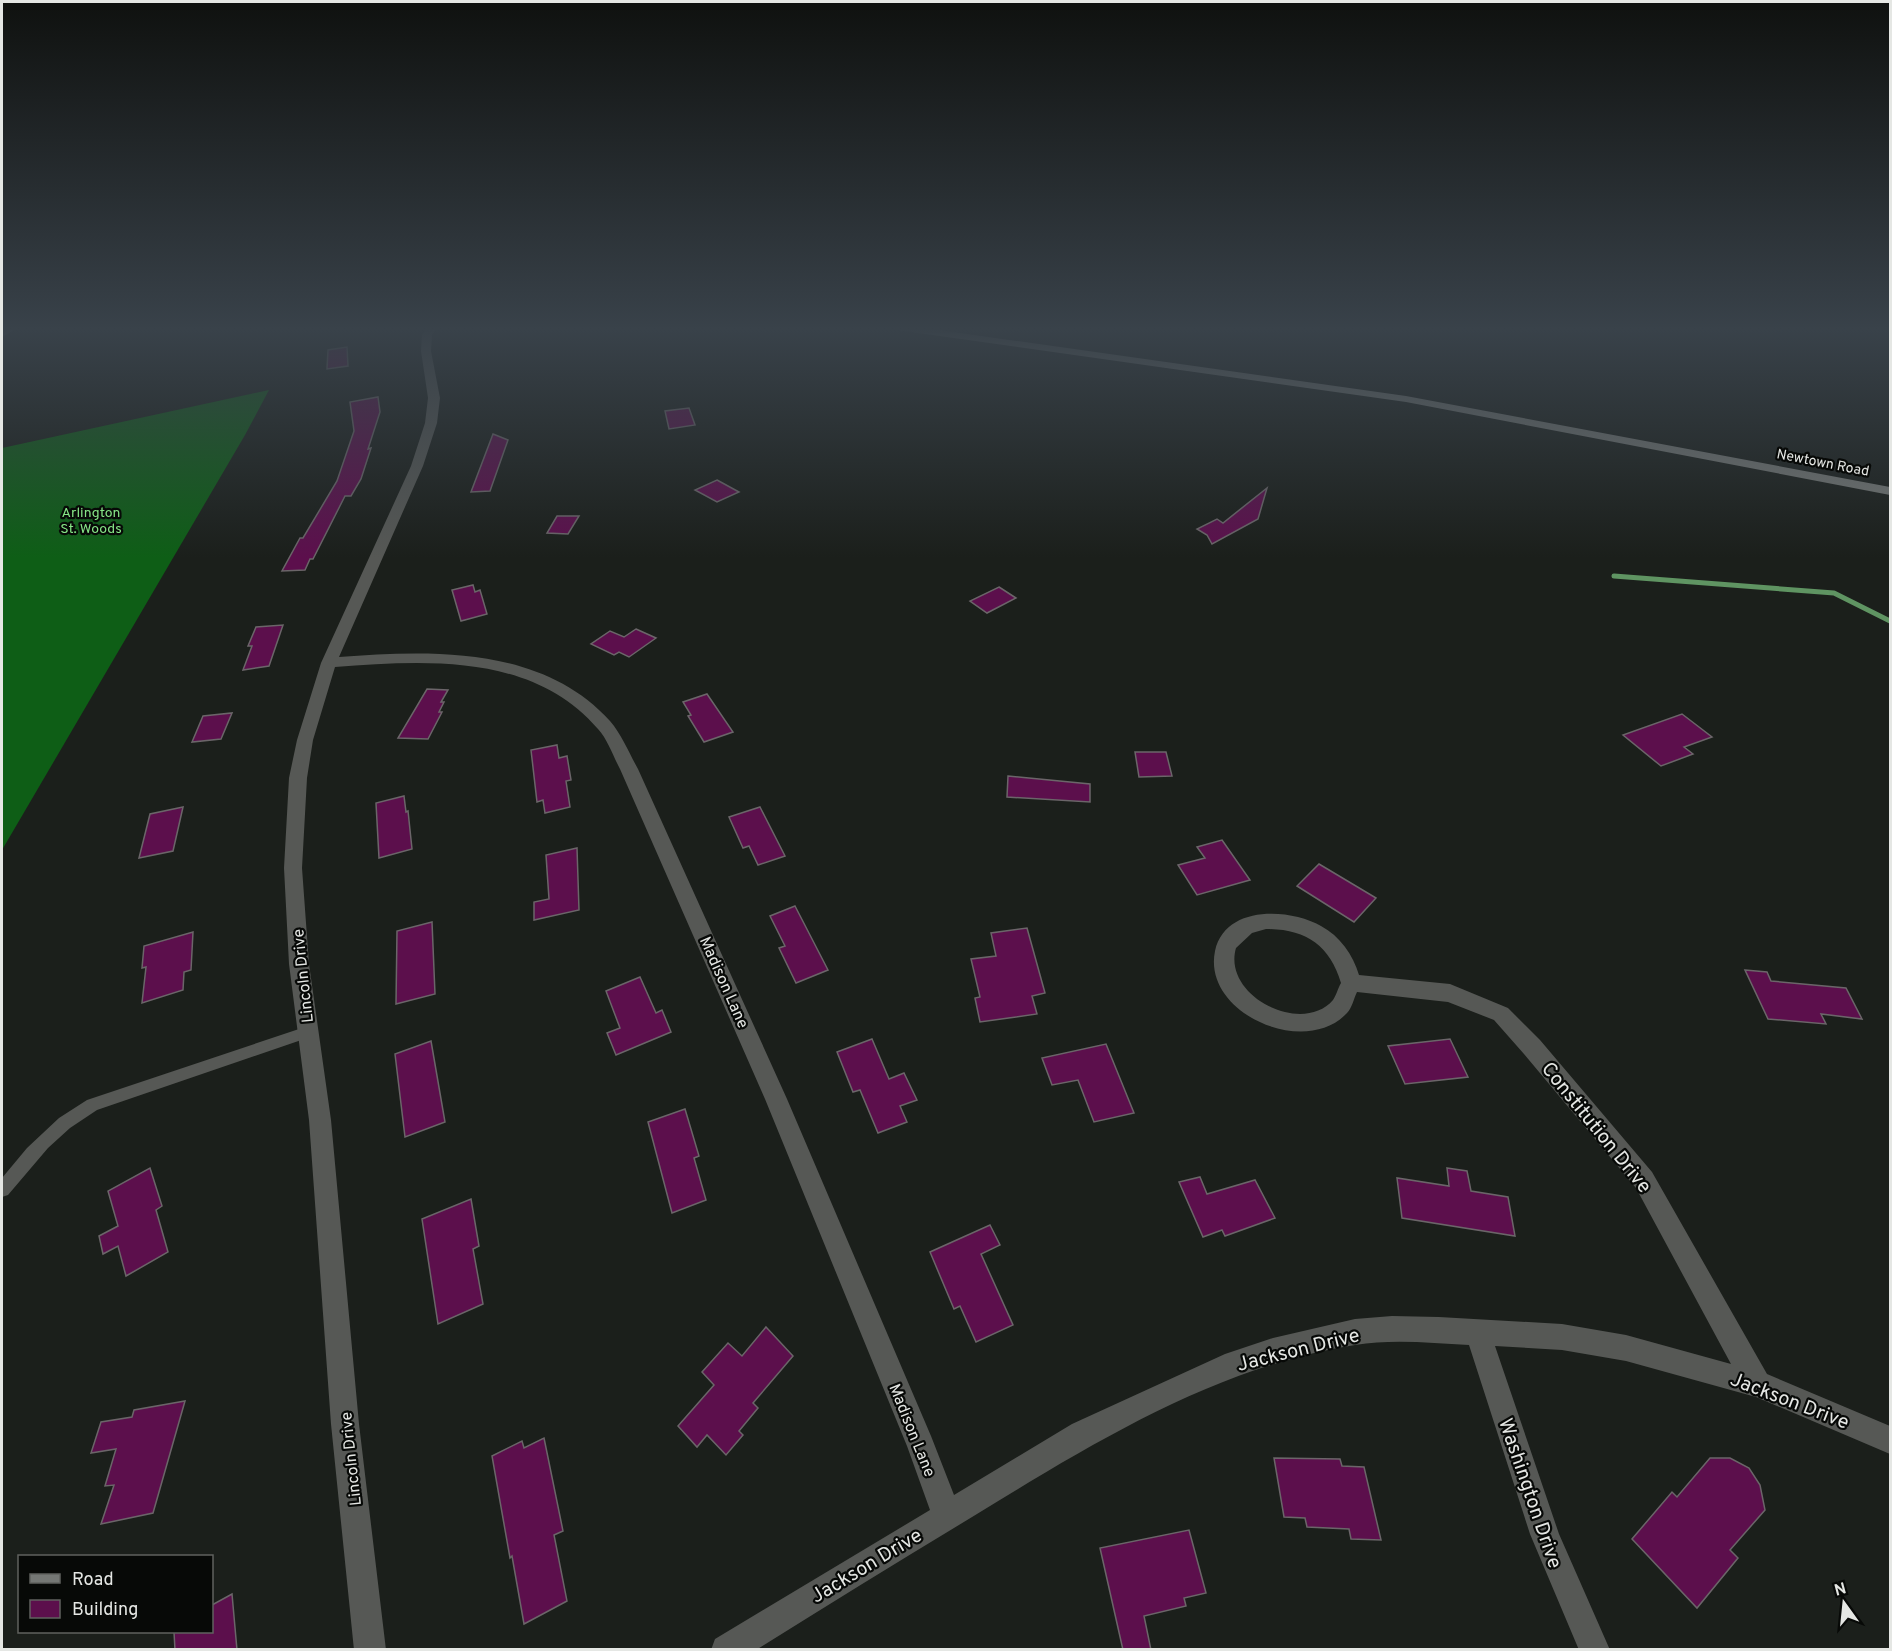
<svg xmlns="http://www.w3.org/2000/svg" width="1892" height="1651" font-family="Overpass,sans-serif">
	<rect width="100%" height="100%" fill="#1b1f1b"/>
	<polygon fill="#0e5e16" points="269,390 245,435 2,850 2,448"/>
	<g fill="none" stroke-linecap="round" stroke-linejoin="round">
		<polyline stroke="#5f9462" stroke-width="5" points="1614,576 1834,593 1890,621"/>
	</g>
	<g fill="#5c0f4c" stroke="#6b6569" stroke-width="1.5">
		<polygon points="347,347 348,366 327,369 328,350"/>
		<polygon points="378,397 380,412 368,449 371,448 361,479 351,496 345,496 313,559 310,559 305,570 282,571 300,538 303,538 337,481 354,431 350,402"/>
		<polygon points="689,408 695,425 669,429 665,411"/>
		<polygon points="493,434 508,440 490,491 471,492"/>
		<polygon points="717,480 739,492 717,502 695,490"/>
		<polygon points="1267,488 1258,519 1212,544 1207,535 1197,529 1217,519 1223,523"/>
		<polygon points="557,516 579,516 568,534 547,533"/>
		<polygon points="473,585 475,592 480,590 487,614 461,621 452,590"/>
		<polygon points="999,587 1016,598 987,613 970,601"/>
		<polygon points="283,625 269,666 243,670 252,646 248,646 256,627"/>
		<polygon points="636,629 656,638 629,657 619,652 614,655 591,644 610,631 624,637"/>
		<polygon points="427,689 448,690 441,702 444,702 439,712 442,712 428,739 398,738"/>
		<polygon points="707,694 733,732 704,742 688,716 691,715 683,702"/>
		<polygon points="232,713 221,739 192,742 203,716"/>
		<polygon points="1682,714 1712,737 1684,747 1693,754 1661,766 1623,735"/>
		<polygon points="557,745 559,758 567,756 571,780 566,781 570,807 545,813 543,800 537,802 531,750"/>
		<polygon points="1135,752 1166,752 1172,776 1139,777"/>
		<polygon points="1008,776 1090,784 1090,802 1007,797"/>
		<polygon points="404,796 406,812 408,811 412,849 379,858 376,803"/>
		<polygon points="183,807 173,851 139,858 150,814"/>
		<polygon points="760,807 785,856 758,865 749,846 743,848 729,817"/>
		<polygon points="1222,840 1250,880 1197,895 1178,865 1205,858 1197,847"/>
		<polygon points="577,848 579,910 534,920 534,902 549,899 546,855"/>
		<polygon points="1319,864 1376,898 1354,922 1297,886"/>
		<polygon points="795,906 828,970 796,983 779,948 785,946 770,916"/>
		<polygon points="432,922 435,994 396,1004 397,931"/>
		<polygon points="1027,928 1045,993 1032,996 1037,1014 980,1022 975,998 980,997 971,959 996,956 991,933"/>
		<polygon points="193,932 191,970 184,972 183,990 142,1003 146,967 142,968 144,946"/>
		<polygon points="1745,970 1767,972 1771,981 1846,988 1862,1019 1821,1014 1826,1024 1768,1019"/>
		<polygon points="640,977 656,1013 662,1010 671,1032 616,1055 607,1033 620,1028 606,991"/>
		<polygon points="872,1039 889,1079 904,1073 917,1100 900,1106 907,1122 878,1133 860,1090 853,1092 837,1052"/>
		<polygon points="1450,1039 1468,1077 1405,1084 1388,1046"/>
		<polygon points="431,1041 445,1122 405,1137 395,1054"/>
		<polygon points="1106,1044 1134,1113 1094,1122 1078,1080 1052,1085 1042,1058"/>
		<polygon points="685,1109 699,1156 694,1158 706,1200 672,1213 648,1122"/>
		<polygon points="150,1168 162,1206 156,1210 168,1252 126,1276 118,1246 103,1254 99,1236 118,1226 108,1191"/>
		<polygon points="1447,1168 1467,1171 1471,1191 1508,1197 1515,1236 1402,1218 1397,1178 1449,1186"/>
		<polygon points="1200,1177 1207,1194 1255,1180 1275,1218 1225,1236 1222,1230 1203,1237 1179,1182"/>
		<polygon points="471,1199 479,1246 473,1249 483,1304 438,1324 422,1219"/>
		<polygon points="990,1225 1000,1245 981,1254 1013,1325 976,1342 960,1306 954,1309 930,1252"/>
		<polygon points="766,1327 793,1356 753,1403 758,1408 739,1431 743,1435 726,1455 707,1435 697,1447 678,1426 714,1385 702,1372 728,1343 742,1356"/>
		<polygon points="185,1401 153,1513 101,1524 114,1485 105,1486 116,1449 91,1453 101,1422 132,1417 134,1410"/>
		<polygon points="544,1438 563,1531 554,1535 567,1601 524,1624 512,1556 510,1558 492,1456 522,1441 524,1448"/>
		<polygon points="1274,1458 1340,1459 1342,1466 1364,1467 1381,1540 1351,1539 1349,1529 1307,1527 1305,1518 1284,1517"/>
		<polygon points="1710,1458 1730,1458 1749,1468 1760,1485 1765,1510 1730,1550 1738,1558 1697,1608 1632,1539 1672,1492 1677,1497"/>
		<polygon points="1189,1530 1206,1593 1184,1598 1186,1606 1144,1616 1151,1650 1123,1650 1100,1548"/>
		<polygon points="232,1594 237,1650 175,1650 174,1632 212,1632 212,1605"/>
	</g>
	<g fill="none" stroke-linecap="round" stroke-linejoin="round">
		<polygon fill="#565855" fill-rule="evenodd" points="308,1026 313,1028 315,1032 313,1036 97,1110 70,1128 48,1148 8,1195 2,1197 2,1178 27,1148 59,1118 87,1100"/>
		<path fill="#565855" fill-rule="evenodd" d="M428,327H438L432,335L431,351L440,398L437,423L423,466L339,657C432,650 542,646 610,721C622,735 629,753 638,769L787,1099L931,1436L954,1495L1072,1424L1225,1354L1273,1338L1355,1319L1392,1316L1439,1317L1562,1324L1626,1335L1731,1364L1636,1188L1524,1054L1494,1020L1448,1002L1357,992C1354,998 1352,1008 1347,1013C1306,1058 1202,1014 1215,951C1225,905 1289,908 1321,926C1340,936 1353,955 1359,975L1450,984L1508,1008L1540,1040L1652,1172L1767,1374L1890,1426V1454L1756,1397L1626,1361L1562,1350L1495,1346L1559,1534L1610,1650H1579L1530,1534L1469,1345C1431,1343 1392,1339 1355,1345C1218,1366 1093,1443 977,1514C903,1559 829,1604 756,1650H711L715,1639L930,1510L907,1446L765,1099L620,769C613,756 608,740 598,729C532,653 427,660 335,667L313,740L307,778L302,868L309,964L331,1120L359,1424L386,1650H354L331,1424L309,1120L289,964L284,868L289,778L297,740L321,663L411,466L425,423L428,398L421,351L422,335ZM1266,929C1305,929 1330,945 1341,983C1338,988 1336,996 1333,1000C1302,1036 1222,996 1236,948L1252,933Z"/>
		<g fill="#757875" fill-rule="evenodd">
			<polygon points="7,327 19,327 2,337 2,330"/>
			<polygon points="892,327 918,327 1406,396 1890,487 1890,495 1406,402 897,330"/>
		</g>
	</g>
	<linearGradient id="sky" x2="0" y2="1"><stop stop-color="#0f110f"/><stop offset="0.59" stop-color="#39424a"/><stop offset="1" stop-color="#39424a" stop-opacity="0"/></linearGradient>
	<rect width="1892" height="558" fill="url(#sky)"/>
	<g text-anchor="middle" stroke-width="4.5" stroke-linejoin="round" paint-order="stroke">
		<g font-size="14" fill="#e5e7e4" stroke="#070907">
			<text transform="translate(1823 462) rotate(11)" y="5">Newtown Road</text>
		</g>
		<g font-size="14" fill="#87e587" stroke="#070907">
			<text x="91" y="517">Arlington<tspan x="91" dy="16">St. Woods</tspan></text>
		</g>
		<g font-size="16" fill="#e5e7e4" stroke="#070907">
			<text transform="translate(302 976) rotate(-96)" y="6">Lincoln Drive</text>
			<text transform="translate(725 982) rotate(66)" y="6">Madison Lane</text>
			<text transform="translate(913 1430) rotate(68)" y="6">Madison Lane</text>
			<text transform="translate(350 1459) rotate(-96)" y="6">Lincoln Drive</text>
		</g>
		<g font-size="20" fill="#e5e7e4" stroke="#070907">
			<text transform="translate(1597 1127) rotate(51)" y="7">Constitution Drive</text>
			<text transform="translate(1298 1349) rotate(-14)" y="7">Jackson Drive</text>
			<text transform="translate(1790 1400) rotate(21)" y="7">Jackson Drive</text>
			<text transform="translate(1531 1493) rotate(71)" y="7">Washington Drive</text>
			<text transform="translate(866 1565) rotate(-31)" y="7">Jackson Drive</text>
		</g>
	</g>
	<rect width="1892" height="1651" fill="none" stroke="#e5e7e4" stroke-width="6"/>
	<rect x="18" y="1555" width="195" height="78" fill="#070907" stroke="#60625f" stroke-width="1.5"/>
	<rect x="30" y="1574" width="30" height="9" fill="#757875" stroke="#60625f" stroke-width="1.5"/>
	<text x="72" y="1585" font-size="18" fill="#e5e7e4">Road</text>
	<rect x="30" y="1600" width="30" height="18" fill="#5c0f4c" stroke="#60625f" stroke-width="1.5"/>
	<text x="72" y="1615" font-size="18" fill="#e5e7e4">Building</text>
	<g transform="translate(1844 1603) rotate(345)" stroke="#070907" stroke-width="4.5" paint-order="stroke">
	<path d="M0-4.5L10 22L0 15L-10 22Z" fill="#e5e7e4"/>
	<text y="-9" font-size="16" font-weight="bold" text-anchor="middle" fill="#e5e7e4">N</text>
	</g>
</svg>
